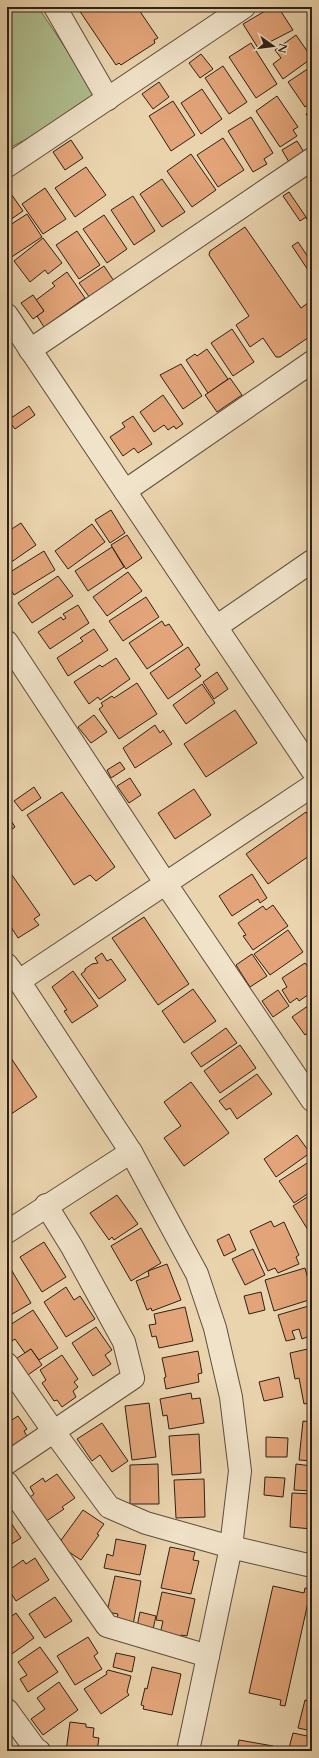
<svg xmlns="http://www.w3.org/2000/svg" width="319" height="1758" font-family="Cardo,serif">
	<rect width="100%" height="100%" fill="#ead4ae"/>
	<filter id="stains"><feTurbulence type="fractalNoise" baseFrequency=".005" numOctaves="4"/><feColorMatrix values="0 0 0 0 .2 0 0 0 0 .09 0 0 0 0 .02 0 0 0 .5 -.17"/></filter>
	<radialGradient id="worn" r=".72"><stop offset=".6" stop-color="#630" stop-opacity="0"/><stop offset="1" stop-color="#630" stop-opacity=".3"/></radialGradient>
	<polygon fill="#b0be8f" stroke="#6f7052" points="7,7 38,7 94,91 92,106 7,149"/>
	<g fill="#e2a478" stroke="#2e2116">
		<polygon points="77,7 137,7 158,38 154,40 155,43 121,65 119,63 116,65"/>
		<polygon points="272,7 278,7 293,30 258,48 243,24"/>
		<polygon points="296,35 312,58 283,79 273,64 281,58 275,50"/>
		<polygon points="251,43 277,84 256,98 229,57"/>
		<polygon points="201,54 213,69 200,78 189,63"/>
		<polygon points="223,66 247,102 229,114 205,78"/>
		<polygon points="312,66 312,102 305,107 288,82"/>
		<polygon points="159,82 169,97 153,109 142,94"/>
		<polygon points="202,89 222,119 201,134 181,103"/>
		<polygon points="277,96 298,127 293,130 297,136 280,147 256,111"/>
		<polygon points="173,101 195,135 171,151 149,116"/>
		<polygon points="312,110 312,123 306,114"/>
		<polygon points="251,117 273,153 264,159 267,164 253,172 228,131"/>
		<polygon points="223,138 244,170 218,187 197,155"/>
		<polygon points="71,140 83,158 65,170 53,152"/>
		<polygon points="297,141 304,152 289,162 282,150"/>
		<polygon points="191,154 216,190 192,207 167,171"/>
		<polygon points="86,167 106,195 75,217 55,188"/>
		<polygon points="162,179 185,212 162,227 140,194"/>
		<polygon points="7,188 23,211 7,222"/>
		<polygon points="45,188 66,219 43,234 22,204"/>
		<polygon points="289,192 306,217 300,221 283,196"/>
		<polygon points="133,196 155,231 134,245 111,210"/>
		<polygon points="27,214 42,237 10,258 7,253 7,227"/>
		<polygon points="104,215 127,249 107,263 83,229"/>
		<polygon points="312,215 312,227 306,218"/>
		<polygon points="245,227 301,308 312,300 312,309 309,311 312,315 312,335 280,357 276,357 263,338 250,347 236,325 249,316 209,255 210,251"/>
		<polygon points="77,231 100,265 79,279 56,245"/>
		<polygon points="43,238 62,263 48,274 45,270 30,282 14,261"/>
		<polygon points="298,242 312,263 312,276 292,246"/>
		<polygon points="104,266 114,281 90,298 79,283"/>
		<polygon points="67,272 85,298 44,327 37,316 44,311 36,300 55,286 52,283"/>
		<polygon points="33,295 44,311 33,319 21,303"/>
		<polygon points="232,329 254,362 233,376 211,343"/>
		<polygon points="207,349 228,379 208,393 186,360 195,354 197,356"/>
		<polygon points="181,364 202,396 183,409 160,375"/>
		<polygon points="230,378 242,395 217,412 205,395"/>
		<polygon points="163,395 183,424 176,429 174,426 168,430 164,425 154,432 140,412"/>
		<polygon points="29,406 35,415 15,429 8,420"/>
		<polygon points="133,416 152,444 138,453 134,448 123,456 110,437 125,427 122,423"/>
		<polygon points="111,510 125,533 110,543 95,520"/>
		<polygon points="21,523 36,545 7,565 7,532"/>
		<polygon points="92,524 105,542 68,569 55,551"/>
		<polygon points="127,535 142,558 126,569 111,545"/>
		<polygon points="112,547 124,567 88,591 75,571"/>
		<polygon points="44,551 55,570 14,595 7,583 7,574"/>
		<polygon points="128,572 142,591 107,616 93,597"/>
		<polygon points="58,576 73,596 32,623 18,603"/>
		<polygon points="146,597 159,617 123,641 109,621"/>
		<polygon points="78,605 89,623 50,649 38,632 61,617 63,620 66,618 63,614"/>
		<polygon points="162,621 165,626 169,624 183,645 147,669 129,643"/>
		<polygon points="94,629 108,650 68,676 57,658 83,641 80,638"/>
		<polygon points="188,647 200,665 195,669 201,676 168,699 150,673"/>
		<polygon points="116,658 130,679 100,700 98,697 89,704 74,682 100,665 102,667"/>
		<polygon points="217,672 228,689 214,699 203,682"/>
		<polygon points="137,683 157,714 119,739 99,709 103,706 101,703 112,696 114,698"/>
		<polygon points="202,684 215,703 186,724 173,705"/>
		<polygon points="235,710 257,743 206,777 184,744"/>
		<polygon points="94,715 107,732 91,743 78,727"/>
		<polygon points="155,725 160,733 163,730 172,744 135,768 123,748"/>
		<polygon points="120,762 125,769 111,778 107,770"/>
		<polygon points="130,778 141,795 129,803 117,786"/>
		<polygon points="34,787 41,798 22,811 14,801"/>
		<polygon points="194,789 211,815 175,839 158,813"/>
		<polygon points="62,792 115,867 96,881 90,875 74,885 27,815"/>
		<polygon points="306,812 312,822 312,854 268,884 246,854"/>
		<polygon points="7,814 15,827 7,833"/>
		<polygon points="7,868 40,915 34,919 39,925 18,938 7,921"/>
		<polygon points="252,874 267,898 260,903 258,899 232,916 219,896"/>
		<polygon points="273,905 288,926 253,950 243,936 246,935 238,923 263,906 266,910"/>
		<polygon points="144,917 189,984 158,1005 112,938"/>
		<polygon points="288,930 303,952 270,975 254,954"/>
		<polygon points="102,953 107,961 111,959 126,980 99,999 81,974 85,971 85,969 92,964 98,963 95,958"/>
		<polygon points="252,954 267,976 250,987 236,965"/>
		<polygon points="305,963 310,969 312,968 312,992 299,1001 297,998 290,1003 282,990 287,987 282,978"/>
		<polygon points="73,971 98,1006 72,1023 64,1011 67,1010 52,987"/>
		<polygon points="193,989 216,1021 184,1043 162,1011"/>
		<polygon points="278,990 289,1006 273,1017 262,1001"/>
		<polygon points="312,1003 312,1030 305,1035 292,1017"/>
		<polygon points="226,1028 237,1043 201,1067 191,1053"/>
		<polygon points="240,1045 256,1068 220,1093 204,1071"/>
		<polygon points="7,1052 37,1097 8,1116 7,1114"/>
		<polygon points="257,1074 272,1094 237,1119 230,1108 226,1110 219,1101"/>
		<polygon points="191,1082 229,1133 184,1166 164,1138 181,1126 164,1102"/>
		<polygon points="297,1135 310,1153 276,1177 264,1159"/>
		<polygon points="312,1160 312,1191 294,1203 279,1181"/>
		<polygon points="312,1194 312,1227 308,1230 293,1206"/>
		<polygon points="117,1195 138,1224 114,1240 112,1237 109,1240 90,1213"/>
		<polygon points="271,1221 274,1227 284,1222 299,1255 296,1257 299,1264 278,1273 275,1268 268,1271 250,1231"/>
		<polygon points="141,1228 161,1263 131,1281 111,1246"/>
		<polygon points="229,1234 236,1250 224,1256 217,1240"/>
		<polygon points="44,1242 66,1277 42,1292 20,1257"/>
		<polygon points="253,1249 265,1275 245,1285 232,1259"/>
		<polygon points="167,1264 181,1300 152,1311 151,1308 147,1310 136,1281 149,1276 148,1271"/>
		<polygon points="9,1266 31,1303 7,1317 7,1267"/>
		<polygon points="305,1268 309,1283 312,1282 312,1299 274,1311 265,1280"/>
		<polygon points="66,1287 74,1300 80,1296 95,1319 66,1337 44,1302"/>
		<polygon points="261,1292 265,1310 249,1314 244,1296"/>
		<polygon points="312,1305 312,1335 302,1339 299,1329 292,1331 295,1339 286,1341 278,1315"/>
		<polygon points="185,1307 193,1341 159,1348 156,1336 152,1337 149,1325 156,1324 154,1314"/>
		<polygon points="33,1310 58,1348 39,1360 31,1349 25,1353 15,1339 12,1341 7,1333 7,1327"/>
		<polygon points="96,1327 112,1350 105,1355 111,1364 93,1376 72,1343"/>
		<polygon points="312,1348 312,1402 304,1404 299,1378 295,1379 290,1353"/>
		<polygon points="31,1349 42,1365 25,1377 14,1360"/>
		<polygon points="198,1351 202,1373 198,1374 199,1382 166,1389 164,1378 166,1377 162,1358"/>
		<polygon points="62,1355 78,1379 74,1382 78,1387 73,1391 76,1397 62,1407 57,1400 54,1401 42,1383 46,1380 40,1370"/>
		<polygon points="279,1377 283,1397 264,1401 259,1382"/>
		<polygon points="191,1393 192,1399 200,1398 204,1423 169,1429 167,1415 163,1416 160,1399"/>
		<polygon points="149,1403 156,1457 132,1460 125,1406"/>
		<polygon points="18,1416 27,1429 24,1431 28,1438 7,1452 7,1423"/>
		<polygon points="303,1421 312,1422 312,1461 299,1460"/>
		<polygon points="102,1423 128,1461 112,1472 100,1455 92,1461 77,1439"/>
		<polygon points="199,1434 201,1473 172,1475 169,1436"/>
		<polygon points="266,1437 288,1438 287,1457 266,1457"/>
		<polygon points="158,1464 159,1504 130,1504 130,1465"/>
		<polygon points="296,1464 312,1466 312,1491 294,1490"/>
		<polygon points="57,1474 75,1498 62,1507 64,1509 45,1522 30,1497 34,1494 30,1487 43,1478 45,1482"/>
		<polygon points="265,1477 285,1478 283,1497 264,1495"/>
		<polygon points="204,1479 205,1517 176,1518 174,1480"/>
		<polygon points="292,1493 312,1494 312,1529 290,1527"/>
		<polygon points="83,1510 104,1524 97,1534 99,1535 81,1560 60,1546 59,1543"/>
		<polygon points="7,1517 21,1538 7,1547"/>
		<polygon points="116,1539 146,1545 140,1575 104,1568 107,1554 113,1556"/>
		<polygon points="170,1547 195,1552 193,1560 199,1561 191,1594 161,1588"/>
		<polygon points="35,1558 49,1580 16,1601 7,1587 7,1565 9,1564 12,1568 23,1560 26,1564"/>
		<polygon points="115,1576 141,1581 133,1625 116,1622 118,1614 107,1612"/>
		<polygon points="273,1586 304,1593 305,1588 311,1589 285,1706 280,1705 281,1700 249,1693"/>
		<polygon points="162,1592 195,1599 187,1636 181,1635 180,1639 160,1634 163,1621 156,1620"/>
		<polygon points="55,1597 72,1621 45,1638 29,1614"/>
		<polygon points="140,1612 156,1616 152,1634 136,1631"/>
		<polygon points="16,1613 34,1638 9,1656 7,1654 7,1615 9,1618"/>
		<polygon points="88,1637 98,1653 94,1656 102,1669 75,1685 57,1656"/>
		<polygon points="40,1647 58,1672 28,1692 20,1679 27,1675 18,1662"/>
		<polygon points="116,1653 135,1657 132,1672 113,1667"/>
		<polygon points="152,1667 181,1674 172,1715 143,1709 144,1706 141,1705 145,1688 147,1689"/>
		<polygon points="108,1670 131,1676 127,1692 129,1695 101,1714 84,1689 107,1674 106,1672"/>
		<polygon points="59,1682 78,1710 43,1735 31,1719 45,1709 37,1698"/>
		<polygon points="305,1700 312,1702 312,1731 298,1728"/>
		<polygon points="70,1722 86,1724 86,1727 94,1728 93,1737 99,1738 97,1751 66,1751"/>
		<polygon points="293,1733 312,1737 312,1751 293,1751 293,1749 289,1748"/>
		<polygon points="239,1740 273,1746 272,1751 237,1751"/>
	</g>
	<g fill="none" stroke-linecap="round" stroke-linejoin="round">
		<g stroke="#5d4e3c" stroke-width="24">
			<g id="minor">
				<polyline points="55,7 108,99"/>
				<polyline points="7,166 244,7"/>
				<polyline points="7,315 312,770"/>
				<polyline points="30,350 312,159"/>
				<polyline points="125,491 312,362"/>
				<polyline points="216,627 312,561"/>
				<polyline points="7,642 166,884 312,1100"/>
				<polyline points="7,965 19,981 131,1152 197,1274 215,1328 231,1397 240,1471 231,1547 188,1751"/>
				<polyline points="19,981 312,786"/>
				<polyline points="7,1232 131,1152"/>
				<polyline points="7,1364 54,1432 109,1507 146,1523 231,1547 312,1566"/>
				<polyline points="7,1463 133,1378 124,1342 72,1247 46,1205"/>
				<polyline points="7,1483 107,1626 208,1656"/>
				<polyline points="7,1710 37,1751 39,1751"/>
			</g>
		</g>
		<use href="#minor" stroke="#f1e3ca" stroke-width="22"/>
	</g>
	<rect width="319" height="1758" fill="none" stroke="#ead4ae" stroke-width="24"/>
	<rect x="8" y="8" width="303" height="1742" fill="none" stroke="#2e2116" stroke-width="2"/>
	<rect x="12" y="12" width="295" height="1734" fill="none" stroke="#2e2116"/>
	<g transform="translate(273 46) rotate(104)" stroke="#f1e3ca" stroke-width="3" paint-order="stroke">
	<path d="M0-3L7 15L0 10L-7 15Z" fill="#2e2116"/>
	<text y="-6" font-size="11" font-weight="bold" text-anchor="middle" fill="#2e2116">N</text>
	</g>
	<rect width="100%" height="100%" filter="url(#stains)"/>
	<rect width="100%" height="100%" fill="url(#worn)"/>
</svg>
